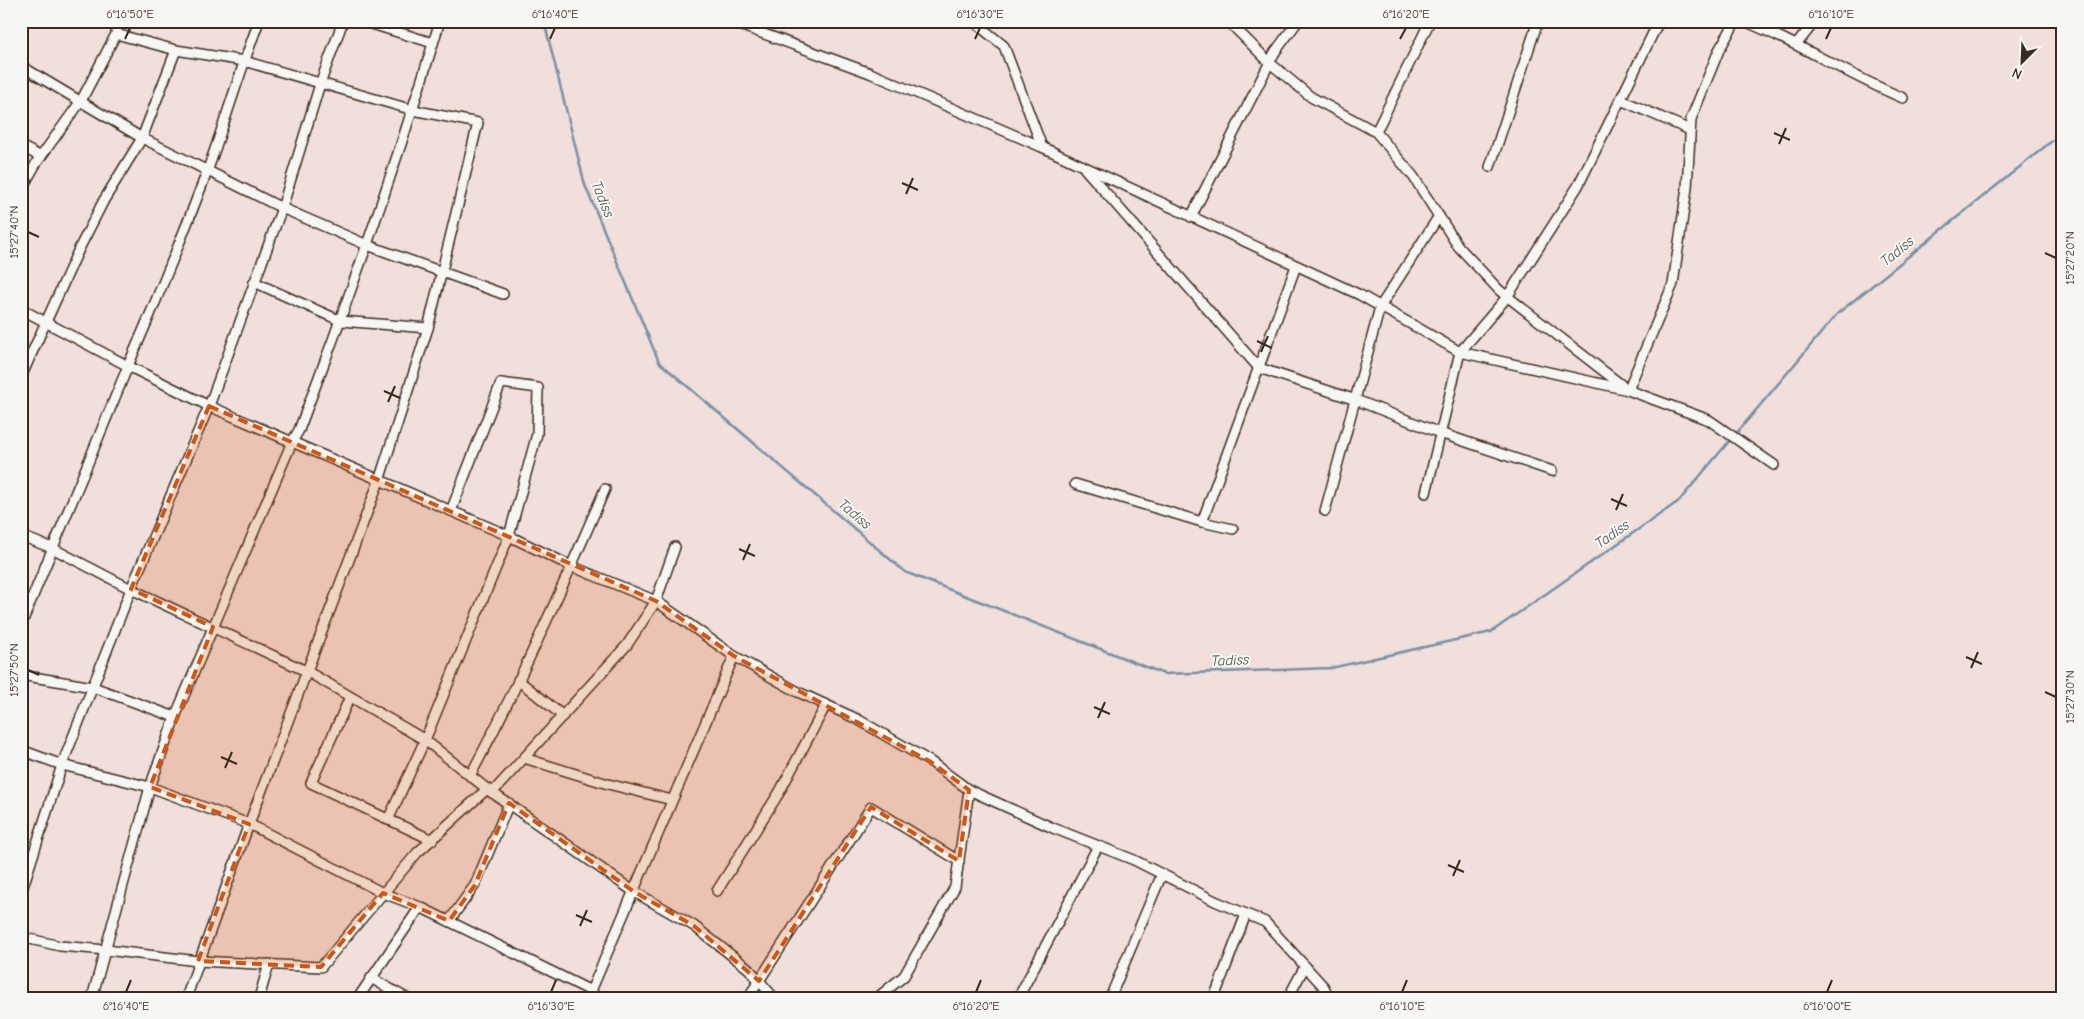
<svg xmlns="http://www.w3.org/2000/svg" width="2084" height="1019" font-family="'Comic Neue',sans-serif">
	<rect width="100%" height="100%" fill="#f0dfdb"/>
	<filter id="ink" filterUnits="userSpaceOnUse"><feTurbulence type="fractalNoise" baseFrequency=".02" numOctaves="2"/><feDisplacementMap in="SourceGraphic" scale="10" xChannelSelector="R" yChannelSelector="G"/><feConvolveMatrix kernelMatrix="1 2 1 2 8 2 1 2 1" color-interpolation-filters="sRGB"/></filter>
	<g filter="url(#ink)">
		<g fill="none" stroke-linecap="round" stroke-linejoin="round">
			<g stroke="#7890a4" stroke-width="2.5">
				<polyline points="544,21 585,185 659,362 905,572 1164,674 1331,668 1491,632 1679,501 1731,439"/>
				<polyline points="1735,435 1837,314 2063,132"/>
			</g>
			<g stroke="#3b2a1e" stroke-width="12">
				<g id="minor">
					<polyline points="343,21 320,84 282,208 209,406 509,536 571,566 656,601 734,656 798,692 857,719 931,762 969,790 1053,828 1134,860 1215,901 1265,922 1324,987 1328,998"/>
					<polyline points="362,21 433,43"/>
					<polyline points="729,21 870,73 1042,147 1360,295 1460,352 1628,390 1709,420 1774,465"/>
					<polyline points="973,21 1004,46 1042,147"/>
					<polyline points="1228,21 1270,63 1311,97 1376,132 1413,176 1458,246 1499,290 1628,390 1673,284 1687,188 1691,119 1719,50 1736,21"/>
					<path d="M1744,21C1799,43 1848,75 1903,98"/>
					<polyline points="116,34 176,50 244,61 413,110 478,123 428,328 379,481 249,824 186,998"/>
					<polyline points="1797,44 1815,21"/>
					<polyline points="21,66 142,138 282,208 367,245 503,294"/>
					<polyline points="1621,100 1690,130"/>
					<polyline points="1376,132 1430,21"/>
					<polyline points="21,146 41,157"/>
					<polyline points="1490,167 1538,21"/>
					<polyline points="1085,169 1259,368 1356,400 1440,433 1552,471"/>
					<polyline points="21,190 37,162 81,101 116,34 119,21"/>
					<polyline points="1191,217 1275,52 1298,21"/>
					<polyline points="254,282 341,321 428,328"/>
					<path d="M21,309L128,366C156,302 182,238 207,172C225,122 240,71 259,21"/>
					<polyline points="21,377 79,249 104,200 142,138 176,50"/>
					<polyline points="1075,484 1202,522 1233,529"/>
					<polyline points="1426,493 1460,352 1507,297 1578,186 1659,21"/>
					<polyline points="1325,511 1380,307 1439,216"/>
					<polyline points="1202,522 1296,266"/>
					<polyline points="21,536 52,548 131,589 308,672 425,740 487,789 572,848 633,891 694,926 749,969 774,998"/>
					<polyline points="21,625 128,366 209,406 131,589 62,765 21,893"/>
					<polyline points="21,675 93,687 175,717"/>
					<polyline points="518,680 563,716"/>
					<polyline points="350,697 311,783 432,840"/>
					<polyline points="21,750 62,765 150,787 249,824 383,893 420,907 591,991 597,998"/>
					<polyline points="524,758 608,784 672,800"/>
					<path d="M470,776C520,683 563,586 605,489"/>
					<polyline points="492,793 627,645 656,601 675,547"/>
					<polyline points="388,820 425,740 509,536 537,434 538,388 501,383 451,511"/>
					<polyline points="717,891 779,793 826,705"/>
					<polyline points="449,921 475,885 509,803"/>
					<polyline points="21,937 60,946 106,950 198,961 321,967 417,853 487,789"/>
					<polyline points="371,978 406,998"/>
					<path d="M92,998L150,787L175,717L292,442L299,430C351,295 398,159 440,21"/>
					<polyline points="259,998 269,964"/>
					<polyline points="358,998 420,907"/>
					<polyline points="588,998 734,656"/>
					<polyline points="748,998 871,807 959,861"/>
					<polyline points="877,998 904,976 955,887 969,790"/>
					<polyline points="1018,998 1098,846"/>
					<polyline points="1114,998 1112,993 1162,874"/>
					<polyline points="1214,998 1246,914"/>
					<polyline points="1288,998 1305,966"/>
				</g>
			</g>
			<use href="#minor" stroke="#f6f6f2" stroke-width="9"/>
		</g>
	</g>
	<path fill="#d7540e" fill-opacity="0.2" stroke="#d7540e" stroke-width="4" stroke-dasharray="10 6" stroke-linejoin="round" d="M209,406L656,601L734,656L931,762L969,790L959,861L871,807L759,981L694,926L633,891L509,803L475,885L449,921L383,893L321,967L198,961L249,824L150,787L213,627L131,589Z"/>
	<path fill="none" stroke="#3b2a1e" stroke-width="2" d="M125,39L130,28M550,39L555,28M975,39L980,28M1400,39L1406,28M1826,39L1831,28M1774,133L1790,140M1779,144L1786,128M902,183L918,190M906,194L913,178M28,232L39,237M2045,253L2056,258M1257,341L1272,348M1261,352L1268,336M384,391L400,398M388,402L395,386M1611,499L1627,506M1616,510L1623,494M739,549L755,556M743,560L750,544M1966,657L1982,664M1971,668L1978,652M28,670L39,675M2045,692L2056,697M1094,707L1110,714M1098,718L1105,702M221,757L237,764M225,768L232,752M1448,865L1464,872M1453,876L1460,860M576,915L592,922M580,926L587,910M126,992L131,980M551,992L556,980M976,992L981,980M1402,992L1407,980M1827,992L1832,980"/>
	<g text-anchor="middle" stroke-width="4" stroke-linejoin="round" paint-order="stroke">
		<g font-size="15" font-style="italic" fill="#545456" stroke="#f6f6f2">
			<text transform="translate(603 199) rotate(68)" y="5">Tadiss</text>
			<text transform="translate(1897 251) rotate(-39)" y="5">Tadiss</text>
			<text transform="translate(855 514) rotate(40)" y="5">Tadiss</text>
			<text transform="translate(1612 534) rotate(-35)" y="5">Tadiss</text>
			<text transform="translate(1230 660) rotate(-2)" y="5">Tadiss</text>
		</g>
	</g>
	<rect width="2084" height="1019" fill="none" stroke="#f6f6f2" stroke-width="55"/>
	<g transform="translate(2022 62) rotate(204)" stroke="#f6f6f2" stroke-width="4" paint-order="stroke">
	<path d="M0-4L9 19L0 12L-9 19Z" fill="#3b2a1e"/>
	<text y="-8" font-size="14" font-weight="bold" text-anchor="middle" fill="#3b2a1e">N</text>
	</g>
	<rect x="28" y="28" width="2028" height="964" fill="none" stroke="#3b2a1e" stroke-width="2"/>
	<g font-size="12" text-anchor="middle" fill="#3b2a1e">
		<text x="130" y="18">6°16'50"E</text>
		<text x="555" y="18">6°16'40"E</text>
		<text x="980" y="18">6°16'30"E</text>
		<text x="1406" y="18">6°16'20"E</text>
		<text x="1831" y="18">6°16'10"E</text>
		<text transform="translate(14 232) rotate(-90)" y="4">15°27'40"N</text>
		<text transform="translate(2070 258) rotate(-90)" y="4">15°27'20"N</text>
		<text transform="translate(14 670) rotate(-90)" y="4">15°27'50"N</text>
		<text transform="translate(2070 697) rotate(-90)" y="4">15°27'30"N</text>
		<text x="126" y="1010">6°16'40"E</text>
		<text x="551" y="1010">6°16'30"E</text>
		<text x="976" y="1010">6°16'20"E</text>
		<text x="1402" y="1010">6°16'10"E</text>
		<text x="1827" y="1010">6°16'00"E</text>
	</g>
</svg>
